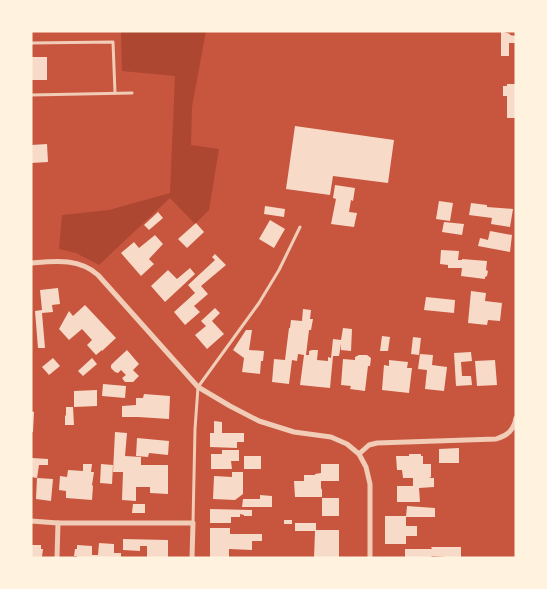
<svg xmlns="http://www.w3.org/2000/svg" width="547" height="589" font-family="'Zilla Slab',serif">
	<rect width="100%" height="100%" fill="#c8553d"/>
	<polygon fill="#ae4732" points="121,31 206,31 192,107 191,145 219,149 209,210 195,224 170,198 99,265 76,253 59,249 62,215 109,210 170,193 175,76 122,71"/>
	<g fill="#f7dbc8">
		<polygon points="501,31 510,34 510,35 516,36 516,43 509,43 509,56 501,56"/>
		<rect x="31" y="57" width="16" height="23"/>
		<polygon points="507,84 515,84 516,118 507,118 507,96 503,96 503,86 507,86"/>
		<polygon points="295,126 394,140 388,183 333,176 330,195 286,189"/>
		<polygon points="47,144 48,162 31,163 31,145"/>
		<polygon points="335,185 355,188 353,201 351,200 349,212 357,213 354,227 331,224 336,199 333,198"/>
		<polygon points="439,201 453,203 450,221 436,219"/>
		<polygon points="471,203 487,205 487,207 513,209 510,227 491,224 492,218 469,215"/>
		<polygon points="265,206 285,209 284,217 264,214"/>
		<polygon points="158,212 163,218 149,230 144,225"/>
		<polygon points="270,220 285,229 274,248 259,239"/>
		<polygon points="444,222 464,224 462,235 442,232"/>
		<polygon points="196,223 204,232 187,248 178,239"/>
		<polygon points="490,231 512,235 510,252 478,246 480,238 488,240"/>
		<polygon points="155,235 163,244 149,259 154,264 141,276 121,253 134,242 139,248"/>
		<polygon points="441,250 459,251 458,260 462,260 462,259 487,261 486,270 488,271 487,276 485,277 485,279 461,276 462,268 448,268 448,265 440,264"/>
		<polygon points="215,254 226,265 201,286 208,294 194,306 200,312 185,325 174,312 195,293 188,285 215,260 212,257"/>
		<polygon points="190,268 195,274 165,302 151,286 168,270 177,279"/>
		<polygon points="58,288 60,304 52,305 53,312 42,313 45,348 38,348 35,311 42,310 40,290"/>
		<polygon points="471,291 486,293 485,301 502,303 500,321 488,320 487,325 468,323"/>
		<polygon points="426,297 455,300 454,313 424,310"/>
		<polygon points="85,305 116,338 102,351 102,350 96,355 87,345 92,340 82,329 69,340 59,329 69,311 73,316"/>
		<polygon points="215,308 220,313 212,321 224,334 207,349 195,335 206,326 201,321"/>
		<polygon points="303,309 311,310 310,319 313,319 311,330 309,330 306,355 309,355 309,351 312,350 318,350 317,360 328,361 328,357 331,358 333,339 341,340 343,328 352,329 351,351 341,350 341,344 339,356 333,356 330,388 300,385 304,355 298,354 297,361 292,360 289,384 272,382 274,359 285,360 289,328 290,328 291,320 302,321"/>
		<polygon points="246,330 252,330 249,350 264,351 263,361 261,361 260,374 242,372 244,358 233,350"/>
		<polygon points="382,336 390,337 388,351 380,351"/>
		<polygon points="413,337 421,338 419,355 411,354"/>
		<polygon points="127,350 139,364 133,370 139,376 133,382 125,382 122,378 126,375 121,370 118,373 115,372 111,368 111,365 114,362"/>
		<polygon points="471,352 472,361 461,362 462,376 471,376 472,385 456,386 454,353"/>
		<polygon points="420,354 433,355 432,365 447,367 444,391 425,389 427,370 418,369"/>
		<polygon points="359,355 367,355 371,358 370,366 368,366 365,391 350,389 351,386 341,385 343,359 355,360 355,357"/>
		<polygon points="53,358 60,366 49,375 42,367"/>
		<polygon points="92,358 97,364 83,376 78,371"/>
		<polygon points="389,360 408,362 407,368 412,368 409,393 382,390 384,365 389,366"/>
		<polygon points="495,360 497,385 477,386 475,361"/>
		<polygon points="103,384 126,386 125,398 102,396"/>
		<polygon points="97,390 97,406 74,407 74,391"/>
		<polygon points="144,394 170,396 169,419 138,417 122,417 122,406 136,405 136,398 143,398"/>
		<polygon points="66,407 73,407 74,425 65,425 65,416 66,415"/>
		<polygon points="31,411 34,412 33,432 31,432"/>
		<polygon points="214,421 222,422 222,433 244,433 244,442 237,442 237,448 210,447 210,433 214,433"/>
		<polygon points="115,432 127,433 125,456 141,457 141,465 168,465 168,494 150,493 150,487 136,487 136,501 122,500 123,472 113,472"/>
		<polygon points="137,438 169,441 168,455 149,453 148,457 136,456"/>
		<polygon points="459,448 459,463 439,463 439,449"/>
		<polygon points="222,450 239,450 239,461 231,461 232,469 211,469 211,454 222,454"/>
		<polygon points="409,454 421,454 421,456 423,456 423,464 431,464 431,477 429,478 434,478 434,487 419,488 420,502 397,502 397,486 413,486 413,478 403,478 402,470 397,470 396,456 409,456"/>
		<rect x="244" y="456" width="17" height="13"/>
		<polygon points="32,458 48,459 48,465 39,465 37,478 31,477"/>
		<polygon points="83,464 92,464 91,472 94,472 92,485 93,486 92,500 66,498 66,491 59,490 60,476 67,477 68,470 83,471"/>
		<polygon points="101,464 113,465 112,484 100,483"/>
		<polygon points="321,464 339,464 339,481 321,481 321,488 322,490 322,497 295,497 294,481 304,481 304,475 315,475 315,474 321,473"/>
		<polygon points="232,472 243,472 243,494 235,500 213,499 214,476 232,477"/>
		<polygon points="37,478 53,479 51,501 36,499"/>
		<polygon points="260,495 272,496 272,507 242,507 243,499 260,499"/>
		<rect x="322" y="498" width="17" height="18"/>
		<polygon points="133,504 145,504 145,513 132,513"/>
		<polygon points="407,506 435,508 435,517 406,517"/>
		<polygon points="210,509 252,510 252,516 244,516 244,515 240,514 240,517 231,517 231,523 210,523"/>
		<polygon points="385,516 406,516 406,526 417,526 417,536 406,536 406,544 385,544"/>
		<rect x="284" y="520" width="8" height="4"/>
		<polygon points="295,523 316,523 316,530 339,530 339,558 314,558 315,531 295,531"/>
		<polygon points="210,528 230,528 230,534 262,534 262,541 252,541 252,550 229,549 229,557 210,557"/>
		<polygon points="123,539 168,540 168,558 147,558 147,546 140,546 140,551 123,550"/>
		<polygon points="99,543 114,544 114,553 121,553 121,558 76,558 77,556 74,556 75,549 77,549 77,545 92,546 92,555 98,555"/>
		<polygon points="31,545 41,545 41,549 43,549 42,557 31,558"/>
		<polygon points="431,547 461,547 461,558 432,556 431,557 405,558 405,549 432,549"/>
	</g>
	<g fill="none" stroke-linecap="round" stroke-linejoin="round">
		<g stroke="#f1ccb7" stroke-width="3">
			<polyline points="31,43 113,42 115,93"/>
			<polyline points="31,95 132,93"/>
			<polyline points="193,523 195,429 198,387 259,303 279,270 300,227"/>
		</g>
		<g stroke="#f1ccb7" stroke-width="5">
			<path d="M31,263C55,261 79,258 98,275L198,387L230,406L259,421L294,432L331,437L347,444L359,454L366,467L370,484V558"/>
			<path d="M359,454L369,445L377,443L496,439C508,435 514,430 516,418"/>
			<polyline points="31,521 58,523 193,523 192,558"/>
			<polyline points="57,558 58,523"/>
		</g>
	</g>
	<rect width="547" height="589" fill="none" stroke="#fff3e0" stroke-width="65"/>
</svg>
